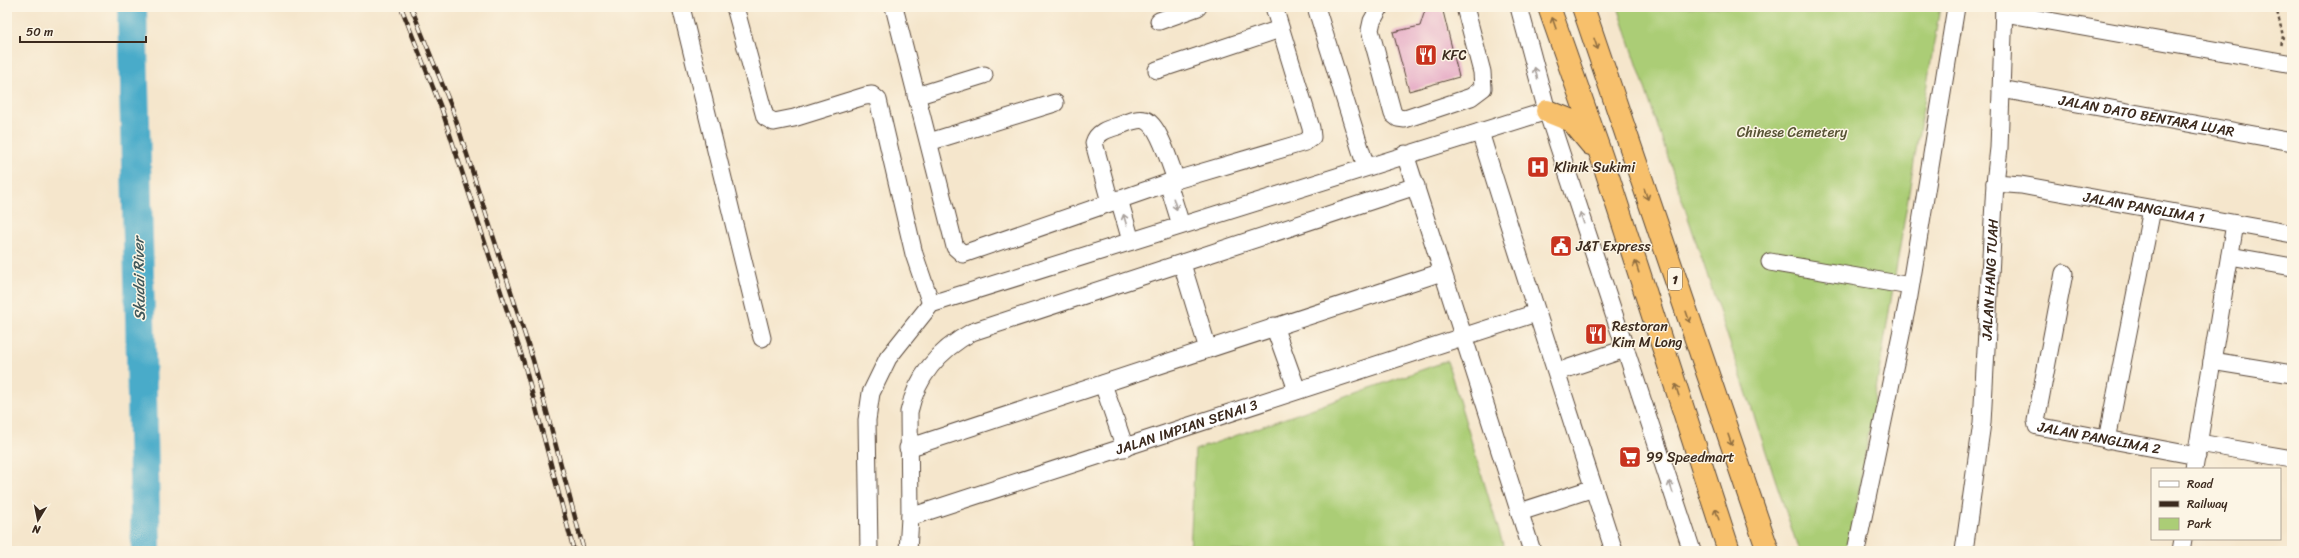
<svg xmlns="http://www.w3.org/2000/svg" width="2299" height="558" font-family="Sriracha,sans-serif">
	<rect width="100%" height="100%" fill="#fcf5e5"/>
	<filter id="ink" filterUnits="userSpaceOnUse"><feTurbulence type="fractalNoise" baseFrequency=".025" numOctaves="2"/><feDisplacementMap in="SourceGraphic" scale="8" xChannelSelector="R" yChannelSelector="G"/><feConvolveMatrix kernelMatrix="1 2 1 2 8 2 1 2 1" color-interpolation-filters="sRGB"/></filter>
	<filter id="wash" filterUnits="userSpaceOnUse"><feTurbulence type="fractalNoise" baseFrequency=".012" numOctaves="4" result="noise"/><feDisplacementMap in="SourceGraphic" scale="16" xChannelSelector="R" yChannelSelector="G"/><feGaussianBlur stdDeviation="0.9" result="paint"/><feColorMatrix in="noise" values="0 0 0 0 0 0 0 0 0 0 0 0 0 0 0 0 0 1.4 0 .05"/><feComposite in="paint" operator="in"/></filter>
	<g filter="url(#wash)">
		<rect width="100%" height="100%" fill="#f5e6cc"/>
		<g fill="#abcd76" stroke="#737c4a">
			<polygon points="1618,7 1940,7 1849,551 1799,551"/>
			<polygon points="1447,361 1505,551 1190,551 1195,450"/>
		</g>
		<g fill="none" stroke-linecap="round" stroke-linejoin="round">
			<polyline stroke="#49abc9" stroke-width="30" points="132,7 146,551"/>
		</g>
		<g id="blocks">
			<polygon fill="#e5a8c5" points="1426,7 1442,7 1459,77 1409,91 1393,32 1420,26"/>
		</g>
	</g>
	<g filter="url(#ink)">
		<use href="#blocks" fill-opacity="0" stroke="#574638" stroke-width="1"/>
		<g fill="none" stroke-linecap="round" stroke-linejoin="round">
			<g stroke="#574638" stroke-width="19">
				<g id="minor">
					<polyline points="681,7 762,338"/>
					<polyline points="735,7 765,117 774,122 794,118 865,96 872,95 878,100 914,254 931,304"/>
					<polyline points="894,7 955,247 963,254 1176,180 1305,142 1312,137 1311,128 1274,7"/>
					<polyline points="1316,7 1366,167"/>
					<polyline points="1380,7 1372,21 1370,30 1393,114 1398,118 1405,119 1471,97 1483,88 1482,72 1465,7"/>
					<polyline points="1519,7 1547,111 1692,551"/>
					<polyline points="2004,13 2292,64"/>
					<polyline points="1159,21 1198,7"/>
					<polyline points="1157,70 1280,29"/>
					<path id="s1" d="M2001,89L2292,142"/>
					<polyline points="916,96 984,75"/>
					<path d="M1480,132C1523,272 1569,411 1614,551"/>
					<polyline points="929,142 1055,103"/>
					<polyline points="1405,154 1532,551"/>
					<polyline points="1168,183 1181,225"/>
					<path id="s2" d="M1995,183L2021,185L2292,234"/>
					<polyline points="1119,199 1131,241"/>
					<path d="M1110,202L1094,143C1097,132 1108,129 1118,126C1127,123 1136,118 1145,120C1159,124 1171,167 1176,180"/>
					<polyline points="2230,256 2292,267"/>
					<polyline points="1770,262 1910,286"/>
					<polyline points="1182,264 1208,349"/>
					<path id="s3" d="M2064,273L2036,421L2037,426L2197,456"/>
					<polyline points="1274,326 1297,390"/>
					<polyline points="2212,361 2292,374"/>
					<polyline points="1557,372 1625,349"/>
					<polyline points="1103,384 1125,448"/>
					<polyline points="2107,440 2152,209"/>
					<polyline points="2199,443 2292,459"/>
					<polyline points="908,448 1442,272"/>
					<polyline points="2194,469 2235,224"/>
					<polyline points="1520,512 1594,488"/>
					<path id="s4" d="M910,517L1536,313"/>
					<polyline points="869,551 867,420 871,393 888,358 931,304 1547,111"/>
					<path d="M908,551L910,517L909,412C917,375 939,350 972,332L1416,186"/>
					<polyline points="1856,551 1909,296 1956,7"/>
					<path id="s5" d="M1964,551L1982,423L1995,183L1999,148L2004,7"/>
					<polyline points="2181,551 2183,539"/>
				</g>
			</g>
			<g stroke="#574638" stroke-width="24">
				<g id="highway">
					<polyline points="1549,7 1602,158 1729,551"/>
					<polyline points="1583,7 1768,551"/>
					<polyline points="1547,111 1572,121 1591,144"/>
				</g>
			</g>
			<polyline stroke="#574638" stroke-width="2.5" stroke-dasharray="3 3" stroke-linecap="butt" points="2276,7 2283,36 2281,47"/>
			<use href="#minor" stroke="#fff" stroke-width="17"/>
			<use href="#highway" stroke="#f7c06c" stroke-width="22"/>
			<g stroke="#3b2a1e" stroke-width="4.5">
				<g id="rail">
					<polyline points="401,7 442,110 524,363 574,551"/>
					<polyline points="411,7 452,108 533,360 584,551"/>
				</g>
			</g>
			<use href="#rail" stroke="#fcf5e5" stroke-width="3" stroke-dasharray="9" stroke-linecap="butt"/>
		</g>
		<defs><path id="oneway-shaft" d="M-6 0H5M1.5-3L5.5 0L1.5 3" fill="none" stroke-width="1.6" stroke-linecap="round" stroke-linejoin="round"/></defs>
		<g stroke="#906e41">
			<use href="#oneway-shaft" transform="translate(1554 23) rotate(-109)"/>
			<use href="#oneway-shaft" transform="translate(1596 44) rotate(71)"/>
			<use href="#oneway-shaft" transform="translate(1646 194) rotate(71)"/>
			<use href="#oneway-shaft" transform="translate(1637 267) rotate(-108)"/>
			<use href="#oneway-shaft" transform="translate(1688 317) rotate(71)"/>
			<use href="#oneway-shaft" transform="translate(1677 390) rotate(-108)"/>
			<use href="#oneway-shaft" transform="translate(1730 440) rotate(71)"/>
			<use href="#oneway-shaft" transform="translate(1717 514) rotate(-108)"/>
		</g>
		<g stroke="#a79f9a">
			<use href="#oneway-shaft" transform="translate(1536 73) rotate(-105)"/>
			<use href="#oneway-shaft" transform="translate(1175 204) rotate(73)"/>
			<use href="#oneway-shaft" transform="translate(1582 218) rotate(-108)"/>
			<use href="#oneway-shaft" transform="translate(1125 220) rotate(-106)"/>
			<use href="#oneway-shaft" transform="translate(1671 487) rotate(-108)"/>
		</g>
	</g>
	<defs>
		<g id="restaurant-square" transform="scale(1.15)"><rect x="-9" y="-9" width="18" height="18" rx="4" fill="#c8321e" stroke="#fcf5e5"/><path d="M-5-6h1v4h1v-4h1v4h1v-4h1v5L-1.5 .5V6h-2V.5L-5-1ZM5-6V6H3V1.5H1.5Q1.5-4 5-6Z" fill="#fff"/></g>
		<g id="hospital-square" transform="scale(1.15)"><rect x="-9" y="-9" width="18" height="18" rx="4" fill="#c8321e" stroke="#fcf5e5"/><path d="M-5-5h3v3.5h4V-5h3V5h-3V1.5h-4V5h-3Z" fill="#fff"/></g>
		<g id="civic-square" transform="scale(1.15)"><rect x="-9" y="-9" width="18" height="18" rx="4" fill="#c8321e" stroke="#fcf5e5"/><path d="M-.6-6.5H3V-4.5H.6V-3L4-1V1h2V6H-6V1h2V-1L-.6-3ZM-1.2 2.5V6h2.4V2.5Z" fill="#fff"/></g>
		<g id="supermarket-square" transform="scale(1.15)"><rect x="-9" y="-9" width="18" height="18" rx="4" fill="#c8321e" stroke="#fcf5e5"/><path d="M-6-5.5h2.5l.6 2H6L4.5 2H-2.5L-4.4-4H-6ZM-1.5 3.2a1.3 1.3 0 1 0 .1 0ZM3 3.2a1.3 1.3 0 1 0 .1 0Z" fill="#fff"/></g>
	</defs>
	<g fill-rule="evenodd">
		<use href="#restaurant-square" x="1426" y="55"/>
		<use href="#hospital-square" x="1538" y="167"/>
		<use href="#civic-square" x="1561" y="246"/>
		<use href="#restaurant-square" x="1596" y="334"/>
		<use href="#supermarket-square" x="1630" y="457"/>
	</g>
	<g text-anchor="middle" stroke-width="3" stroke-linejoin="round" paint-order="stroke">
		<rect fill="#fcf5e5" stroke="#75675a" stroke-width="1" x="1668" y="268" width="14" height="22" rx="3"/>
		<g font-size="13" font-weight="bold" fill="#3b2a1e">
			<text x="1675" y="284">1</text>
		</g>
		<g font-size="14" fill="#3b2a1e" stroke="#fcf5e5" text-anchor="start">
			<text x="1442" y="60">KFC</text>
			<text x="1554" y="172">Klinik Sukimi</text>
			<text x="1576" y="251">J&amp;T Express</text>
			<text x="1612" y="331">Restoran<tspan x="1612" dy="16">Kim M Long</tspan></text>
			<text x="1646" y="462">99 Speedmart</text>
		</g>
		<g font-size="14" fill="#3b2a1e" stroke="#fcf5e5">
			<text dy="5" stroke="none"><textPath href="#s1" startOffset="148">JALAN DATO BENTARA LUAR</textPath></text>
			<text dy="5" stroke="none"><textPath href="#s2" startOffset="151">JALAN PANGLIMA 1</textPath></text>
			<text dy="5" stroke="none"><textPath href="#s5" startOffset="273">JALAN HANG TUAH</textPath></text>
			<text dy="5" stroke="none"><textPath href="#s4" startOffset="291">JALAN IMPIAN SENAI 3</textPath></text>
			<text dy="5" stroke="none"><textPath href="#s3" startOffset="219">JALAN PANGLIMA 2</textPath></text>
		</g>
		<g font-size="14" fill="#575334" stroke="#fcf5e5">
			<text x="1792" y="137">Chinese Cemetery</text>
		</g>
		<g font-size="15" font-style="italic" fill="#40575a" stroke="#fcf5e5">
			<text transform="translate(139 279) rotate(-91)" y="5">Skudai River</text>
		</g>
	</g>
	<rect width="2299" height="558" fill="none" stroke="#fcf5e5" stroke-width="24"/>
	<rect x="2151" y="468" width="130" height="72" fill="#fcf5e5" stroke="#afa495"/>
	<rect x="2159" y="481" width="20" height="6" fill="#ffffff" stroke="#afa495"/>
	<text x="2187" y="488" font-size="12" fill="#3b2a1e">Road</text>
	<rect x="2159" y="501" width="20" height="6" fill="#3b2a1e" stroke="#afa495"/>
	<text x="2187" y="508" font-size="12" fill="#3b2a1e">Railway</text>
	<rect x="2159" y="518" width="20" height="12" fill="#abcd76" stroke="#afa495"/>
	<text x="2187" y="528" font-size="12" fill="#3b2a1e">Park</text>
	<g transform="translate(38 520) rotate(190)" stroke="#fcf5e5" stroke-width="3" paint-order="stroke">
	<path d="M0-3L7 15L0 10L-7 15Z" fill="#3b2a1e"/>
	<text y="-6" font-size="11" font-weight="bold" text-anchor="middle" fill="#3b2a1e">N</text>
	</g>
	<path d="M20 36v6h126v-6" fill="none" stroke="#3b2a1e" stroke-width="2"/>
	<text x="26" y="36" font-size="12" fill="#3b2a1e" stroke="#fcf5e5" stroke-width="3" paint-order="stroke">50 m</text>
</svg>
